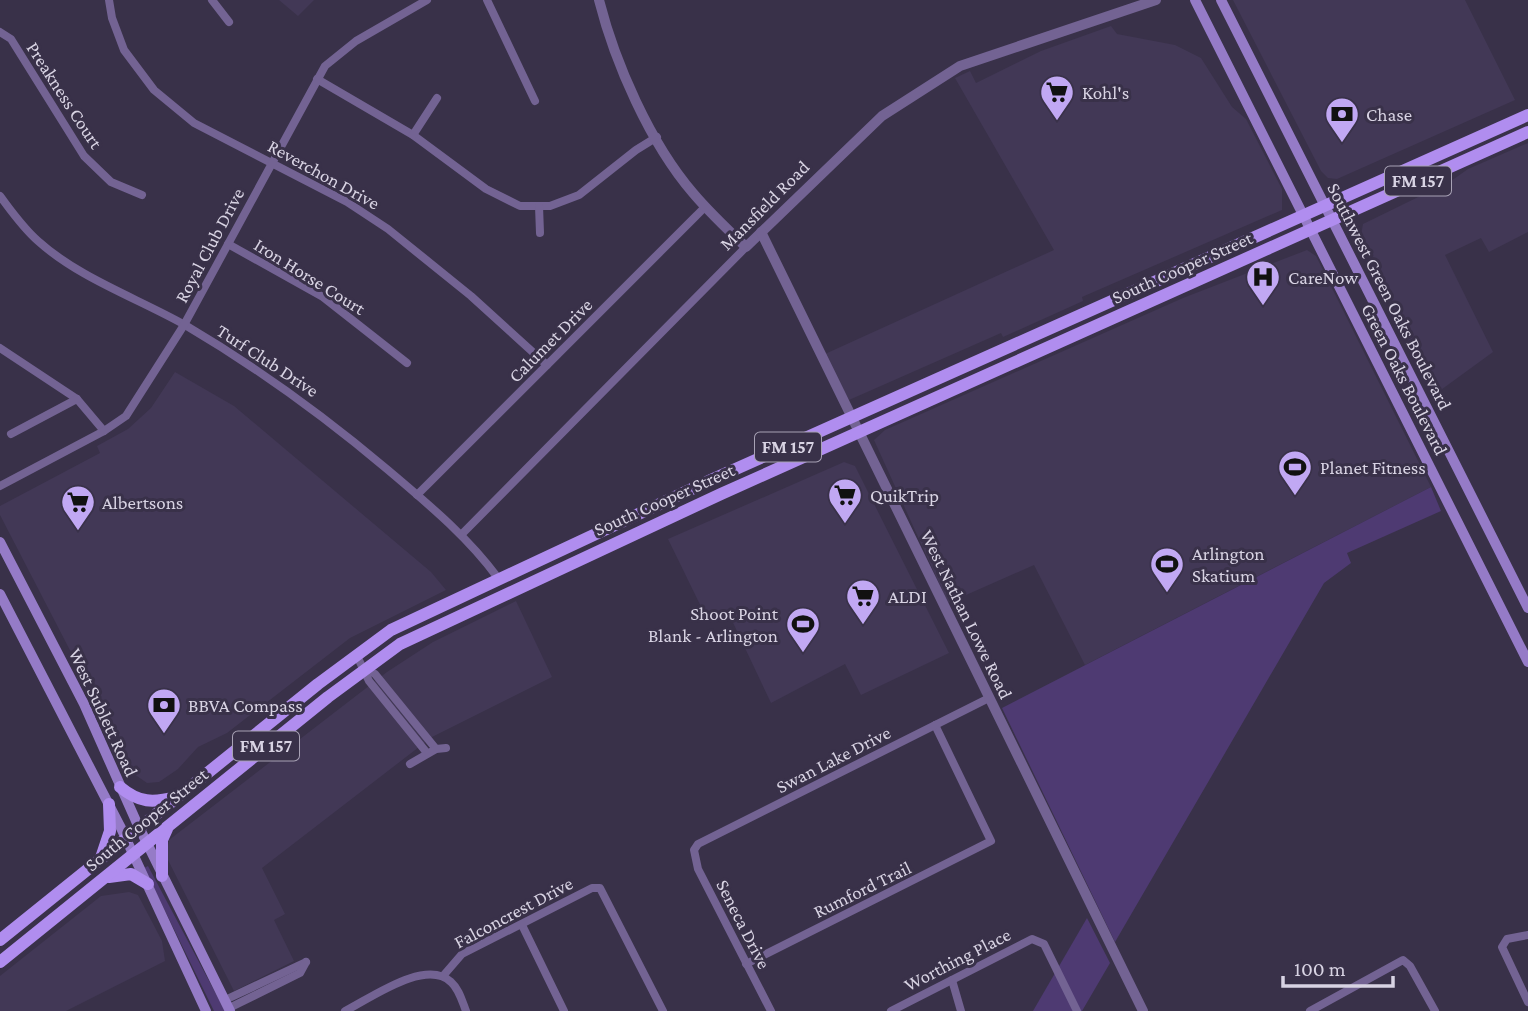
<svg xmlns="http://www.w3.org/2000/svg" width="1528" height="1011" font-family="'Crimson Pro',serif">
	<rect width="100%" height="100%" fill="#393149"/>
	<g fill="#423856">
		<polygon points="279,0 314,0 298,16"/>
		<polygon points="1233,0 1465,0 1515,100 1337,179 1328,178 1321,171"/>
		<polygon points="1111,26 1117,34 1175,45 1201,58 1232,107 1246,119 1282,189 1282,210 1082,297 1083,301 1003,337 1001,333 849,400 825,354 1054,250 955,78 970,71 976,83 1041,51"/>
		<polygon points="1528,143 1528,232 1489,252 1481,238 1445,255 1493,352 1434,395 1360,240 1363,224 1451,181 1468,169"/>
		<polygon points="1307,250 1316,256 1431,487 1085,665 1034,565 948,603 874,440 885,430 1183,298"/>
		<polygon points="175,372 234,406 431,572 446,590 350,638 227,733 198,747 178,769 159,782 147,783 134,774 0,515 0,506 100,453 97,446 128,429 151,408"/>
		<polygon points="844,462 855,466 949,653 861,695 845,664 771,703 728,612 708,621 668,539"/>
		<polygon points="516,601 552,677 432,737 262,868 285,914 274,920 294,961 234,991 166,856 169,840 387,672 433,642"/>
		<polygon points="129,892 138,895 162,941 165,961 66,1011 0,1011 0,976 101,896"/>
	</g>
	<g fill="#4e3a72">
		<polygon points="1431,487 1441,511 1347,553 1351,563 1324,583 1115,942 1002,708"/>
		<polygon points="148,866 225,1011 214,1011 144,868"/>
		<polygon points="1087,918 1110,963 1082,1011 1033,1011"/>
	</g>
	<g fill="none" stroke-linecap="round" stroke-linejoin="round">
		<g stroke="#736393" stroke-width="8">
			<polyline points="109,0 112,18 124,50 154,90 194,123 347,202 388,229 471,296 547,365"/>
			<polyline points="212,0 229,22"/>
			<polyline points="487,0 535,101"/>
			<polyline points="0,32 11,39 84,156 111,182 142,195"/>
			<polyline points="317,79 413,135 486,189 520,206 550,206 579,195 636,150 657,137"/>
			<polyline points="413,135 437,98"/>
			<path d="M0,196C12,212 23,228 38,241C79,278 137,298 185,325C258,368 324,416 388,470C428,504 467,536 498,578"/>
			<polyline points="539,206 540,233"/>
			<polyline points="228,244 323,297 407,363"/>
			<polyline points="0,348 77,399 104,431"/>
			<polyline points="11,434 77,399"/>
			<polyline points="0,486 104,431 126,416 184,325 325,66 356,41 427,0"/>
			<polyline points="417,495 705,207"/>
			<polyline points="462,534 746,247"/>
			<polyline points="357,656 369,681 427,753"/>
			<polyline points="366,669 375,674 436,749"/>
			<polyline points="410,764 436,749 446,748"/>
			<polyline points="522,925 564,1011"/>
			<polyline points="1528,935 1507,939 1502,947 1528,1002"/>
			<polyline points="746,964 991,841 935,725"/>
			<polyline points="443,976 462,954 592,888 600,888 663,1011"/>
			<polyline points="952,980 961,1011"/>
			<polyline points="225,1000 306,962"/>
			<polyline points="229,1008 300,973 306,962"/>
			<path d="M345,1011C371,998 426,958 451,982C459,989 462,1001 466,1011"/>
			<polyline points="771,1011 698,869 694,850 698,844 989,698"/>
			<polyline points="891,1011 1032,939 1044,944 1077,1011"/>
			<polyline points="1310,1011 1403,960 1410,966 1435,1011"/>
		</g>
		<g stroke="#736393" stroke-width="10">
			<path d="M599,0C615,63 650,143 693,193C709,212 728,230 746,247L882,116L960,66L1156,0"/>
			<polyline points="761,232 1143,1011"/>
		</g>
		<g stroke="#957bc7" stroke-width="10">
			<polyline points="1195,0 1528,662"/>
			<polyline points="1221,0 1528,608"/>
			<polyline points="0,542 84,704 136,821 230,1011"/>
			<polyline points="0,594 121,828 206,1011"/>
		</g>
		<g stroke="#b08def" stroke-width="12">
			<path d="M120,787C139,803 153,803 176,797"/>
			<polyline points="101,858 110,831 109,804"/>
			<polyline points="162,876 162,840 167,829"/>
			<polyline points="109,877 131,874 148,884"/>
			<polyline points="0,940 318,684 391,630 711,480 1528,115"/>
			<polyline points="0,962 328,697 400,644 721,494 1528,132"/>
		</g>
	</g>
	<defs>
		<g id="supermarket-pin" transform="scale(1.75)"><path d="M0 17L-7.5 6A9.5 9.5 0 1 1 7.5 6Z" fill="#c1a8f3" stroke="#393149"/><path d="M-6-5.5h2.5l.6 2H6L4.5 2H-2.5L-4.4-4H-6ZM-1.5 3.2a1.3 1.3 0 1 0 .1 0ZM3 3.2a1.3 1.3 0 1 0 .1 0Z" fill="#111"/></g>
		<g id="bank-pin" transform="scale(1.75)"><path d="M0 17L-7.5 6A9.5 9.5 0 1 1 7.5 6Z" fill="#c1a8f3" stroke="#393149"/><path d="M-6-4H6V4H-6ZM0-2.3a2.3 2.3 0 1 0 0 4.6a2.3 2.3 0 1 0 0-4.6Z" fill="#111"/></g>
		<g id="hospital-pin" transform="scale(1.75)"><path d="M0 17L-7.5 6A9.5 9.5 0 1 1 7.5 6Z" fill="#c1a8f3" stroke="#393149"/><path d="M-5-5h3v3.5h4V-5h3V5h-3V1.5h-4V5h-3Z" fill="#111"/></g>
		<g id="stadium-pin" transform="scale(1.75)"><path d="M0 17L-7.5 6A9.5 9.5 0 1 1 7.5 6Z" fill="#c1a8f3" stroke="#393149"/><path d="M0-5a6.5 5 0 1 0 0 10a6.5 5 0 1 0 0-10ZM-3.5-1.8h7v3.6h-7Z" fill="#111"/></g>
	</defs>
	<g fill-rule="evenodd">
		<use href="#supermarket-pin" x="1057" y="92"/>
		<use href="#bank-pin" x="1342" y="114"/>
		<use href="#hospital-pin" x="1263" y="277"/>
		<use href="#stadium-pin" x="1295" y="467"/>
		<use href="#supermarket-pin" x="845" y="495"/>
		<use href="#supermarket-pin" x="78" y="502"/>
		<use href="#stadium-pin" x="1167" y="564"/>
		<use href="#supermarket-pin" x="863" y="596"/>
		<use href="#stadium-pin" x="803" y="624"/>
		<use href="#bank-pin" x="164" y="705"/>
	</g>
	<g text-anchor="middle" stroke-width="6" stroke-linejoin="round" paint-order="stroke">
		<g fill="#393149" stroke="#a8a2b5" stroke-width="2">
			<rect x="1385" y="166.5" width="66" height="29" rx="5"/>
			<rect x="755" y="432.5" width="66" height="29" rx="5"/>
			<rect x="233" y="731.5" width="66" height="29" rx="5"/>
		</g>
		<g font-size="18" font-weight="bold" fill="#d8d3e3">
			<text x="1418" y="187">FM 157</text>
			<text x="788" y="453">FM 157</text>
			<text x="266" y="752">FM 157</text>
		</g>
		<g font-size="19" fill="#d8d3e3" stroke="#393149" text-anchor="start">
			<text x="1082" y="99">Kohl's</text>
			<text x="1366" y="121">Chase</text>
			<text x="1288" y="284">CareNow</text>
			<text x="1320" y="474">Planet Fitness</text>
			<text x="870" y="502">QuikTrip</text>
			<text x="102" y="509">Albertsons</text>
			<text x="1192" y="560">Arlington<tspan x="1192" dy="22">Skatium</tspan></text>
			<text x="888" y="603">ALDI</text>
			<text x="778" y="620" text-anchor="end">Shoot Point<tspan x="778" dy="22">Blank - Arlington</tspan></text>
			<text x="188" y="712">BBVA Compass</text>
		</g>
		<g font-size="19" fill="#d8d3e3" stroke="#393149">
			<text transform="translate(65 95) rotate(57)" y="7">Preakness Court</text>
			<text transform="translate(324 174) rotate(29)" y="7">Reverchon Drive</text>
			<text transform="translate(764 205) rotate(-45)" y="7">Mansfield Road</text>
			<text transform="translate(209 245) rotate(-62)" y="7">Royal Club Drive</text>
			<text transform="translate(1182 267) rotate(-24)" y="7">South Cooper Street</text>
			<text transform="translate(310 276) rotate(32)" y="7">Iron Horse Court</text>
			<text transform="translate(1390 296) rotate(63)" y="7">Southwest Green Oaks Boulevard</text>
			<text transform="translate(550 340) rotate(-45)" y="7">Calumet Drive</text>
			<text transform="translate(268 360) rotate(33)" y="7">Turf Club Drive</text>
			<text transform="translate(1405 379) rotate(63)" y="7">Green Oaks Boulevard</text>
			<text transform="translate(664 499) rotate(-24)" y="7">South Cooper Street</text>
			<text transform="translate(967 614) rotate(64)" y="7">West Nathan Lowe Road</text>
			<text transform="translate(104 712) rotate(65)" y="7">West Sublett Road</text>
			<text transform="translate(833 759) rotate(-27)" y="7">Swan Lake Drive</text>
			<text transform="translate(146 819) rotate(-39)" y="7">South Cooper Street</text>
			<text transform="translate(862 889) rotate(-26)" y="7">Rumford Trail</text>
			<text transform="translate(513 912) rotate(-28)" y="7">Falconcrest Drive</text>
			<text transform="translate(744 924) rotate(63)" y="7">Seneca Drive</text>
			<text transform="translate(957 959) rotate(-27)" y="7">Worthing Place</text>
		</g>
	</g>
	<path d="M1283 976v10h110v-10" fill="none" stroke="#d8d3e3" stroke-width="3.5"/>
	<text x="1294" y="976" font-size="21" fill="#d8d3e3" stroke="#393149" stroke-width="5" paint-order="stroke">100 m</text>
</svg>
